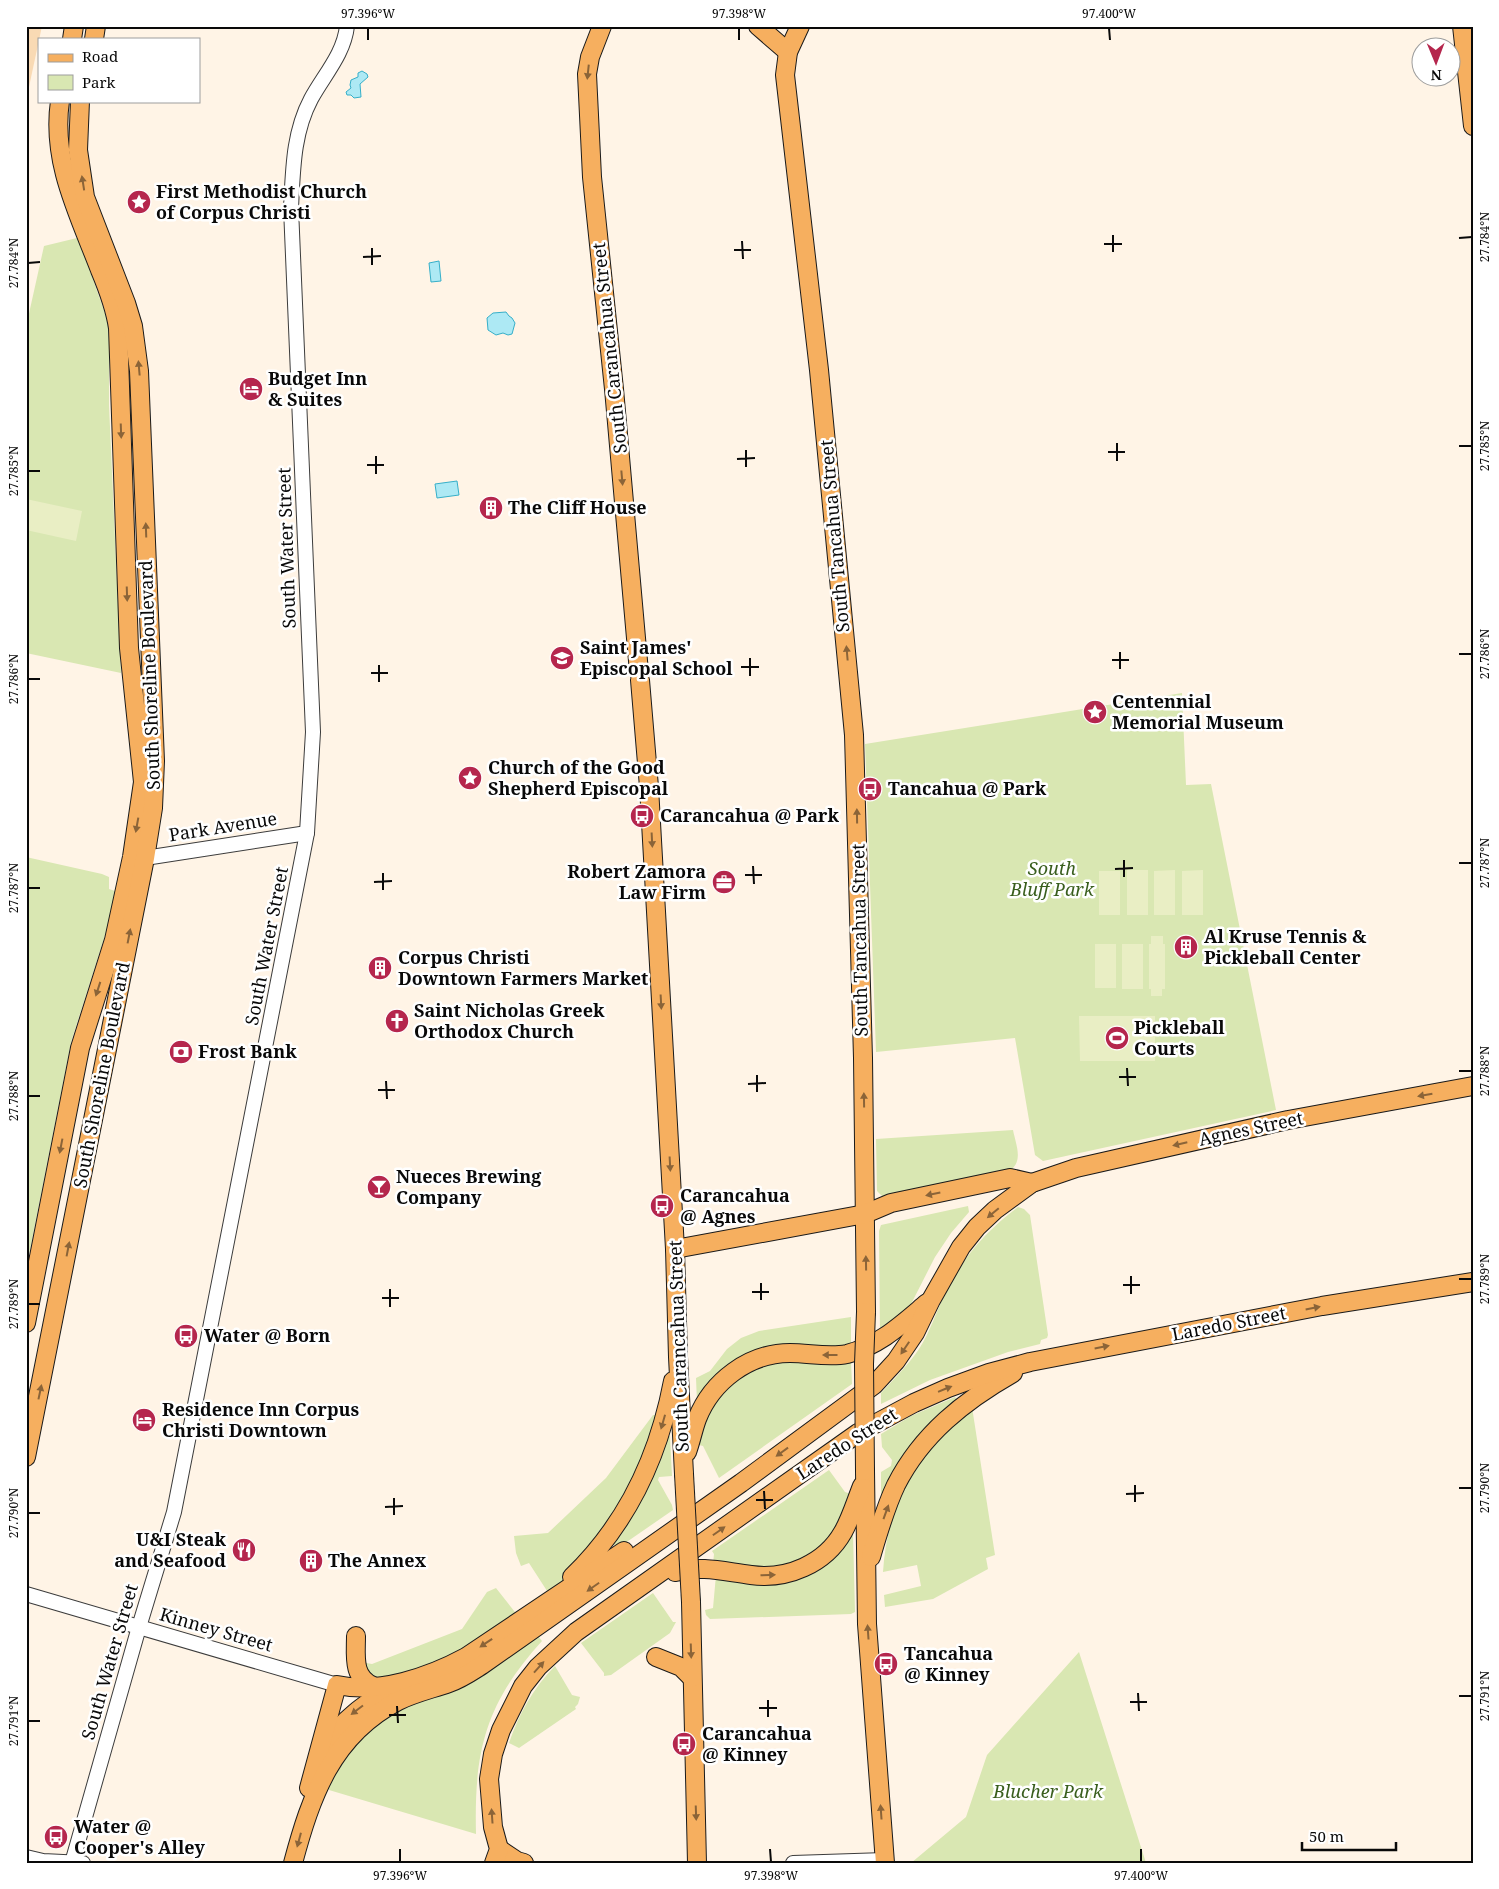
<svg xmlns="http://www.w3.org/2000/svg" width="1499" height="1889" font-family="'Noto Serif',serif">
	<rect width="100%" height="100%" fill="#fff4e6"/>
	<g fill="#d9e7b2">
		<polygon points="77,238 88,265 109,325 109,405 121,673 26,653 26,327 44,246"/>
		<polygon points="1182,693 1186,785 1211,784 1276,1110 1043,1161 1035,1155 1015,1038 876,1052 865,744"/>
		<polygon points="26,857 102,874 109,877 109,889 115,891 108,926 71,1042 26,1270"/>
		<path d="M1013,1130C1016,1145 1024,1162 1009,1171L890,1198L882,1196L877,1191L876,1139Z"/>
		<polygon points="968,1206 969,1212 951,1233 935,1257 908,1310 880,1335 879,1231 881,1225"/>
		<path d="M1018,1207L1024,1209L1030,1215L1048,1335L1047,1338L1041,1340L1040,1344L1008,1352L930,1380L881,1404V1393C894,1379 908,1365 919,1349C930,1332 936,1312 945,1294C962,1258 986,1231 1018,1207Z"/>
		<polygon points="851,1317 851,1349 772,1350 697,1403 696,1378 710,1371 727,1349 741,1338 759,1331"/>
		<polygon points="851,1360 852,1384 719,1478 703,1446 699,1445 707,1415 728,1384 768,1362"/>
		<polygon points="955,1397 958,1401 885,1497 881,1496 881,1472 891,1466 892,1460 882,1447 881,1434 911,1416"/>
		<path d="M972,1407L995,1555L986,1558L988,1569L933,1599L885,1607L884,1595L921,1586L917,1565L883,1572C886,1522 904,1472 940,1436C950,1426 961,1417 972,1407Z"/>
		<polygon points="653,1415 659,1415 639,1475 576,1568 549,1594 529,1563 521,1566 516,1553 514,1536 548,1533 606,1478"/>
		<polygon points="666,1436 670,1436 672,1476 659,1477 658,1480 672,1505 673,1510 618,1548 611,1542"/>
		<polygon points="829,1470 845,1492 851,1494 849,1505 823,1549 784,1570 713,1564 714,1554 712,1551"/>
		<polygon points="849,1533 853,1533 855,1612 851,1614 710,1619 706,1615 705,1610 713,1608 716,1575 770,1582"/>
		<polygon points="496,1588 518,1616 454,1659 380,1681 370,1679 361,1662 372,1664 462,1629 487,1592"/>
		<polygon points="653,1593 673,1622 676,1622 670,1633 611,1675 604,1676 604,1673 581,1643"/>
		<path d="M538,1636L542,1641C485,1704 474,1751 476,1834L329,1790L327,1786L352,1746L383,1718Z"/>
		<polygon points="1079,1652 1146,1863 911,1863 966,1817 987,1755"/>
		<path d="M555,1666L572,1695L580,1697L578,1704L575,1707L576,1709L519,1748L509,1743C519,1714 533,1688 555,1666Z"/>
	</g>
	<polygon fill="#f9dab4" points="26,26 42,26 26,101"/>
	<g fill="#e9eec4">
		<polygon points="26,499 82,511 76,541 26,530"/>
		<rect x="1127" y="870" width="21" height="45"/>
		<polygon points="1175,870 1175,915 1154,915 1154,871"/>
		<polygon points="1203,870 1203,915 1182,915 1182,871"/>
		<rect x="1099" y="871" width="21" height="44"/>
		<polygon points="1151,936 1163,936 1163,944 1165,944 1165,989 1162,989 1162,996 1151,996 1151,989 1149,989 1149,944 1151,944"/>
		<rect x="1095" y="944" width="21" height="44"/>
		<rect x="1122" y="944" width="21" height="45"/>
		<polygon points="1079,1016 1155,1016 1155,1061 1080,1061"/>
	</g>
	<g fill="#ade9f4" stroke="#36afc9">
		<polygon points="362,71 367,74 368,77 360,84 361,97 354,98 351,95 347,95 346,92 351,88 350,85 351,80 358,77 358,73"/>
		<polygon points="439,261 441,281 431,282 429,263"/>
		<polygon points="506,312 509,316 512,318 515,323 512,334 508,335 503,333 496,335 488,330 487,318 493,313"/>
		<polygon points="457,481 459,495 437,498 435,484"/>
	</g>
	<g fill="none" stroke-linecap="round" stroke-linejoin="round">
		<g stroke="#3c3c3c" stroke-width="16">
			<g id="minor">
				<polyline points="145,858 307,833"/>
				<polyline points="26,1594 337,1685"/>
				<polyline points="26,1857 43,1861 83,1863"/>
				<path d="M72,1863L139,1627L174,1512L307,833L313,732L291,208C293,170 293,133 311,99C324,75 344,54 347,26"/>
				<polyline points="793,1863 885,1860"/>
			</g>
		</g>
		<g stroke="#1a1a1a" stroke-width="20">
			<g id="major">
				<polyline points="602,26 590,57 587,74 592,177 614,389 639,672"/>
				<polyline points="758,26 788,52"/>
				<polyline points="800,26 788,52 785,75 819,370 854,735 863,1058 866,1312"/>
				<polyline points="1462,26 1473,126"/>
				<polyline points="72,39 74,26"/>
				<polyline points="94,39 96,26"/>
				<polyline points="640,680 649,787 675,1249 678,1357 684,1474"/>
				<polyline points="675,1249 865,1214 891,1203 1010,1178 1032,1183"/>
				<path d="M26,1323L80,1048L114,940L132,857L143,782L129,648L118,328C115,307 108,289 100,270C79,215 51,162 60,101"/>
				<path d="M687,1452C691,1441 693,1430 697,1419C712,1381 749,1353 790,1353C809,1353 829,1358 847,1354C879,1346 902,1324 927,1303"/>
				<polyline points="26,1457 145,858 153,808 155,761 139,371 133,326 126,303 85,197 78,150 80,101"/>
				<polyline points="865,1471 867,1624 885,1863"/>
				<path d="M871,1557C878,1533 885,1508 896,1485C922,1434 964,1401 1013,1373"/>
				<path d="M675,1572C702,1565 725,1572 751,1575C787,1580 825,1564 843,1532C851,1518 856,1501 862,1486"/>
				<path d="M572,1577C627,1524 659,1455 673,1381"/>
				<polyline points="691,1602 697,1863"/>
				<path d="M356,1636C356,1656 352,1677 373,1686"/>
				<polyline points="656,1657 681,1667 692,1678"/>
				<path d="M325,1746C342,1719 367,1703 393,1686"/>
				<path d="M309,1788L337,1685C379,1694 429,1677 466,1657L624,1551"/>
				<polyline points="499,1849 517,1861 524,1863"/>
				<path d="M293,1863C311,1796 332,1735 398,1701C414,1693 432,1689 449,1683C461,1679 471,1672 482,1665L741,1483L874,1385L896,1361L915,1333L931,1300L961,1247L977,1227L995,1210L1032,1183L1076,1168L1288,1120L1473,1086"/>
				<polyline points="494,1863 499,1849 493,1827 489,1779 493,1754 501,1730 523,1686 538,1667 576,1632 858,1433 914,1403 948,1388 989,1373 1030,1362 1322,1306 1473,1282"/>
			</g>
		</g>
		<use href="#minor" stroke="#fff" stroke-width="14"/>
		<use href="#major" stroke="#f6af5f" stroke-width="18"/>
		<g stroke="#1a1a1a" stroke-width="20" stroke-linecap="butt">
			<g id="major-bridge">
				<polyline points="865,1471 864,1364 866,1312"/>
				<polyline points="684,1474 691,1602"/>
			</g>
		</g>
		<use href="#major-bridge" stroke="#f6af5f" stroke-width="18"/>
	</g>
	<defs><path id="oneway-solid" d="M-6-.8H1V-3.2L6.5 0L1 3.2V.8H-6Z" transform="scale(1.25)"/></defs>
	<g fill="#8b6438">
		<use href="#oneway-solid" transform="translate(588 72) rotate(96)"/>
		<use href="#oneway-solid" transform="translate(83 183) rotate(-99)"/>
		<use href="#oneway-solid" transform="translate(139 368) rotate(-95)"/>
		<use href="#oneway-solid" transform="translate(121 431) rotate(88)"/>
		<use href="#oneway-solid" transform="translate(622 478) rotate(85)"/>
		<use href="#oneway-solid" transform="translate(146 530) rotate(-92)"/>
		<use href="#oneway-solid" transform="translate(127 594) rotate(88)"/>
		<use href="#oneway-solid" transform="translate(847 653) rotate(-95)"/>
		<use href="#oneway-solid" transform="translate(857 816) rotate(-91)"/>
		<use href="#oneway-solid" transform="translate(137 825) rotate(100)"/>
		<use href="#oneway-solid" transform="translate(652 840) rotate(87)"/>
		<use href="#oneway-solid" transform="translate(129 936) rotate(-79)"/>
		<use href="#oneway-solid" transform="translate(98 989) rotate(108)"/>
		<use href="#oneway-solid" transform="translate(661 1002) rotate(87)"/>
		<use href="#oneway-solid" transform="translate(1425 1095) rotate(170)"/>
		<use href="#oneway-solid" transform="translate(864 1100) rotate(-91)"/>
		<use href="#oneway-solid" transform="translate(1180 1144) rotate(167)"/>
		<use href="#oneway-solid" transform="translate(61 1146) rotate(101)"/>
		<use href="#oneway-solid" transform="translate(670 1164) rotate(87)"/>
		<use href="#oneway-solid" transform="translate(933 1194) rotate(168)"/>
		<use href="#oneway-solid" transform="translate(993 1213) rotate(140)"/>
		<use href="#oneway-solid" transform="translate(68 1249) rotate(-79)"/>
		<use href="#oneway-solid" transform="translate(866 1263) rotate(-91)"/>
		<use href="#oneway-solid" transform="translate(1313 1308) rotate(-11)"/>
		<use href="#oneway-solid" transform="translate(1102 1347) rotate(-11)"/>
		<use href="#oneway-solid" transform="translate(905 1348) rotate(124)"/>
		<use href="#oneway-solid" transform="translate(830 1355) rotate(180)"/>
		<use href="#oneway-solid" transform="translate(945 1389) rotate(-22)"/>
		<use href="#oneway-solid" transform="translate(40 1392) rotate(-78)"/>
		<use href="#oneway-solid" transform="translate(663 1422) rotate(106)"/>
		<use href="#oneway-solid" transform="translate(782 1452) rotate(144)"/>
		<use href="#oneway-solid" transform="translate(886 1512) rotate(-70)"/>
		<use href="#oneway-solid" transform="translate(719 1531) rotate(-35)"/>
		<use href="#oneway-solid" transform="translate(768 1575) rotate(-2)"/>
		<use href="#oneway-solid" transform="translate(593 1587) rotate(145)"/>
		<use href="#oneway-solid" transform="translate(868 1632) rotate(-94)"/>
		<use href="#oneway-solid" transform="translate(486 1643) rotate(146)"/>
		<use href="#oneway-solid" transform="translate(691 1651) rotate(88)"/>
		<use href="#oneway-solid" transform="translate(539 1667) rotate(-48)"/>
		<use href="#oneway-solid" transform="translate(357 1710) rotate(143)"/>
		<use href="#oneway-solid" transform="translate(881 1812) rotate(-94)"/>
		<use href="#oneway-solid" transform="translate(696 1813) rotate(88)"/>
		<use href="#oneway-solid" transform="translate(492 1816) rotate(-94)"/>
		<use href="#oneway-solid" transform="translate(299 1840) rotate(105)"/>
	</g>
	<path fill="none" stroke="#090909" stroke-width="2" d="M368,28V40M739,28V40M1109,28L1110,40M1113,235V252M1459,238L1472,237M742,241L743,259M1104,244H1122M372,248V265M734,250H751M363,257L381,256M28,263L40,262M1117,443V461M1459,446H1472M746,450V467M1108,452H1125M376,456V474M737,459L755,458M367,465H384M28,471H40M1120,652V669M1459,654H1472M750,658V676M1112,660H1129M379,665V682M741,667H759M371,673H388M28,679H40M1124,860V877M1459,863H1472M753,866L754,884M1115,869L1133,868M383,873V890M745,875H762M374,882L392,881M28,888H40M1127,1068L1128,1086M1459,1071H1472M757,1075V1092M1119,1077H1136M386,1081L387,1099M748,1084L766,1083M378,1090H395M28,1096H40M1131,1276V1294M1459,1279H1472M761,1283V1300M1123,1285H1140M390,1289V1307M752,1292H769M382,1298H399M28,1304H40M1135,1485V1502M1459,1488H1472M764,1491L765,1509M1126,1494L1144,1493M394,1498V1515M756,1500H773M385,1507L403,1506M28,1513H40M1138,1693L1139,1711M1459,1696H1472M768,1700V1717M1130,1702H1147M397,1706L398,1723M759,1708H777M389,1715H406M28,1721H40M400,1849V1862M770,1849L771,1862M1141,1849V1862"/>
	<defs>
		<g id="sight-disc" transform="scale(1.25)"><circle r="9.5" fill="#b5264d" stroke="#fff"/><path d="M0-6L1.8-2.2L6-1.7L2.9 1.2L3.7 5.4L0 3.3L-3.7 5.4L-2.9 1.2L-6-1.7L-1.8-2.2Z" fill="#fff"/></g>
		<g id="hotel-disc" transform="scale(1.25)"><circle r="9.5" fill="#b5264d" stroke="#fff"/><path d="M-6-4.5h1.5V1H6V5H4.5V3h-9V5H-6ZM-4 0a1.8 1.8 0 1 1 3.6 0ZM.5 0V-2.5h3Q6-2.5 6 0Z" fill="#fff"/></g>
		<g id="building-disc" transform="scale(1.25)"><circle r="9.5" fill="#b5264d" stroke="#fff"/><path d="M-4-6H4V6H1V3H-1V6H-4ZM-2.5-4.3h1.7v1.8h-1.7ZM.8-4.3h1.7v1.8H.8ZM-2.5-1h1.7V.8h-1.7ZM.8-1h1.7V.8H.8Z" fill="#fff"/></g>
		<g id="school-disc" transform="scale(1.25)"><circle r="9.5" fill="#b5264d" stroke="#fff"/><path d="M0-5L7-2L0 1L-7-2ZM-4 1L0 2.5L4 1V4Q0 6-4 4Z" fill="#fff"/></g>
		<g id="bus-disc" transform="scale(1.25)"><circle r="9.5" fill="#b5264d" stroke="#fff"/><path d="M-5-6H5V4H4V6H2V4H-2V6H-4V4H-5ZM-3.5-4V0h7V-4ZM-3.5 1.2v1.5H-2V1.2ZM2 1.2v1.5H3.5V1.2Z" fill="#fff"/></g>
		<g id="office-disc" transform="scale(1.25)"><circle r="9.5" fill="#b5264d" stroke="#fff"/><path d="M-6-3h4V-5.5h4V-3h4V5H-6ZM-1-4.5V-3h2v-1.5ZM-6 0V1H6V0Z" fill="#fff"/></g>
		<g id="church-disc" transform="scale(1.25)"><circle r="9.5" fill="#b5264d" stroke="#fff"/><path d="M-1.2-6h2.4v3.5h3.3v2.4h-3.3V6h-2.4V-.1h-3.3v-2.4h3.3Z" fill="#fff"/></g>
		<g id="stadium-disc" transform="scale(1.25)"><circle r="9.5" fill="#b5264d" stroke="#fff"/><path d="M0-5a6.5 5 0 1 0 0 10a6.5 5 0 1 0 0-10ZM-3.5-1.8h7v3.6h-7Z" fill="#fff"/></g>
		<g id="bank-disc" transform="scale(1.25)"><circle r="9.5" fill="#b5264d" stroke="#fff"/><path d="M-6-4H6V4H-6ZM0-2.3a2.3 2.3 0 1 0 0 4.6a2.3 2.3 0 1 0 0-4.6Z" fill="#fff"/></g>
		<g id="bar-disc" transform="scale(1.25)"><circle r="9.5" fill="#b5264d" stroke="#fff"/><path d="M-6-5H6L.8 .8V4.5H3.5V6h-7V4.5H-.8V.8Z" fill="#fff"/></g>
		<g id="restaurant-disc" transform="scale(1.25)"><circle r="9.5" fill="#b5264d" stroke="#fff"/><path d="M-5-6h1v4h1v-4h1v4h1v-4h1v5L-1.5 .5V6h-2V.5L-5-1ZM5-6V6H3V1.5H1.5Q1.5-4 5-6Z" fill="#fff"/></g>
	</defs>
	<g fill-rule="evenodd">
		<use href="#sight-disc" x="139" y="202"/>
		<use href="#hotel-disc" x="251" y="389"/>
		<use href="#building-disc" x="491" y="508"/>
		<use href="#school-disc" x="562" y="658"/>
		<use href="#sight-disc" x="1095" y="712"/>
		<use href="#sight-disc" x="470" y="778"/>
		<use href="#bus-disc" x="870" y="789"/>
		<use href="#bus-disc" x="642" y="816"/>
		<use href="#office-disc" x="724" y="882"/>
		<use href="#building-disc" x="1186" y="947"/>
		<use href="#building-disc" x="380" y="968"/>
		<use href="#church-disc" x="397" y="1021"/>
		<use href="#stadium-disc" x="1117" y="1038"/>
		<use href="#bank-disc" x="181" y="1052"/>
		<use href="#bar-disc" x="379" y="1187"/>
		<use href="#bus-disc" x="662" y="1206"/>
		<use href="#bus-disc" x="186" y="1336"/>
		<use href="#hotel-disc" x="144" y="1420"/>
		<use href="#restaurant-disc" x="244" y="1550"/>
		<use href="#building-disc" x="311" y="1561"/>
		<use href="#bus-disc" x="886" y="1664"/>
		<use href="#bus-disc" x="684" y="1744"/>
		<use href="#bus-disc" x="56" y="1837"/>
	</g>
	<g text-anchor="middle" stroke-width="5" stroke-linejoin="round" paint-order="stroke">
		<g font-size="18" font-weight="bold" fill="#090909" stroke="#fff" text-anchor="start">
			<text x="156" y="198">First Methodist Church<tspan x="156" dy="21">of Corpus Christi</tspan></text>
			<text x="268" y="385">Budget Inn<tspan x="268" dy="21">&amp; Suites</tspan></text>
			<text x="508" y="514">The Cliff House</text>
			<text x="580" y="654">Saint James'<tspan x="580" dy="21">Episcopal School</tspan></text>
			<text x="1112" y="708">Centennial<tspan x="1112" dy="21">Memorial Museum</tspan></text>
			<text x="488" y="774">Church of the Good<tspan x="488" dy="21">Shepherd Episcopal</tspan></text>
			<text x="888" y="795">Tancahua @ Park</text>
			<text x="660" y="822">Carancahua @ Park</text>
			<text x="706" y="878" text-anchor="end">Robert Zamora<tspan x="706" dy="21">Law Firm</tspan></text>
			<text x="1204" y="943">Al Kruse Tennis &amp;<tspan x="1204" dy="21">Pickleball Center</tspan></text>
			<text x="398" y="964">Corpus Christi<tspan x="398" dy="21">Downtown Farmers Market</tspan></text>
			<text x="414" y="1017">Saint Nicholas Greek<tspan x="414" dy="21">Orthodox Church</tspan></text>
			<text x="1134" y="1034">Pickleball<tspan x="1134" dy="21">Courts</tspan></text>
			<text x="198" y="1058">Frost Bank</text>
			<text x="396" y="1183">Nueces Brewing<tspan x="396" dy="21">Company</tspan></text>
			<text x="680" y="1202">Carancahua<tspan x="680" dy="21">@ Agnes</tspan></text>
			<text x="204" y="1342">Water @ Born</text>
			<text x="162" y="1416">Residence Inn Corpus<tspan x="162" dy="21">Christi Downtown</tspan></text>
			<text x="226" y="1546" text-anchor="end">U&amp;I Steak<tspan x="226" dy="21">and Seafood</tspan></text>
			<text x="328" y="1567">The Annex</text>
			<text x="904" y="1660">Tancahua<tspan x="904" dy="21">@ Kinney</tspan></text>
			<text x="702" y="1740">Carancahua<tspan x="702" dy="21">@ Kinney</tspan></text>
			<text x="74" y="1833">Water @<tspan x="74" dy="21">Cooper's Alley</tspan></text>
		</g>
		<g font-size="18" fill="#090909" stroke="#fff">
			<text transform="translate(610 348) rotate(-96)" y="6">South Carancahua Street</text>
			<text transform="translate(835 536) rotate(-95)" y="6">South Tancahua Street</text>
			<text transform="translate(287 548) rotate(-92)" y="6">South Water Street</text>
			<text transform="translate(150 675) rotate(-92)" y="6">South Shoreline Boulevard</text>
			<text transform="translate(223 827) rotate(-9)" y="6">Park Avenue</text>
			<text transform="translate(860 940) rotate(-91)" y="6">South Tancahua Street</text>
			<text transform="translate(267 946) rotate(-79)" y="6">South Water Street</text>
			<text transform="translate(102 1075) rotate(-79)" y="6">South Shoreline Boulevard</text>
			<text transform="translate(1251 1129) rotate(-12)" y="6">Agnes Street</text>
			<text transform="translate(1229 1324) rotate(-11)" y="6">Laredo Street</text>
			<text transform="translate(679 1346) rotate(-92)" y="6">South Carancahua Street</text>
			<text transform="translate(847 1444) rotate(-33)" y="6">Laredo Street</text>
			<text transform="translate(216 1630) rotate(16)" y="6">Kinney Street</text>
			<text transform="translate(110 1662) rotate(-74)" y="6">South Water Street</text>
		</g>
		<g font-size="18" font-style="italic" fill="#395e1d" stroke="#fff">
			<text x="1052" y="875">South<tspan x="1052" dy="21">Bluff Park</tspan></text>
			<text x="1048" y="1798">Blucher Park</text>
		</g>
	</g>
	<rect width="1499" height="1889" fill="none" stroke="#ffffff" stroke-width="55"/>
	<rect x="38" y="38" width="162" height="65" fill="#ffffff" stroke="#9d9d9d"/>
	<rect x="48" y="54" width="25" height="8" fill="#f6af5f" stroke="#9d9d9d"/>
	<text x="82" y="62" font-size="15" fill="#090909">Road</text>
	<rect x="48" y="75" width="25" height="15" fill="#d9e7b2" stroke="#9d9d9d"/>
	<text x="82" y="88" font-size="15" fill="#090909">Park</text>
	<g transform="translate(1436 62) rotate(179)"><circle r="24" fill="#ffffff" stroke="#9d9d9d"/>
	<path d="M0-4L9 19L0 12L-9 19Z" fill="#b5264d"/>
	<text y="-8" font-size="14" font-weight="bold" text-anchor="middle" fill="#090909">N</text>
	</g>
	<path d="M1302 1842v8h94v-8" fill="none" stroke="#090909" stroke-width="2.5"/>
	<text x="1309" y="1842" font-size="15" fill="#090909" stroke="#ffffff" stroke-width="4" paint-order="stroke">50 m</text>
	<rect x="28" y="28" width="1444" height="1834" fill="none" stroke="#090909" stroke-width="2"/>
	<g font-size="12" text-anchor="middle" fill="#090909">
		<text x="368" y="18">97.396°W</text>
		<text x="739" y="18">97.398°W</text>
		<text x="1109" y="18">97.400°W</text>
		<text transform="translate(1485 237) rotate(-90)" y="4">27.784°N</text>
		<text transform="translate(14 263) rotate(-90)" y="4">27.784°N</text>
		<text transform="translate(1485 446) rotate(-90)" y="4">27.785°N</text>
		<text transform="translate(14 471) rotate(-90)" y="4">27.785°N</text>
		<text transform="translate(1485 654) rotate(-90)" y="4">27.786°N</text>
		<text transform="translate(14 679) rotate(-90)" y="4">27.786°N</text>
		<text transform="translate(1485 863) rotate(-90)" y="4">27.787°N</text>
		<text transform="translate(14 888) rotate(-90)" y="4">27.787°N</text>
		<text transform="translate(1485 1071) rotate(-90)" y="4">27.788°N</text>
		<text transform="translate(14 1096) rotate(-90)" y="4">27.788°N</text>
		<text transform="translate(1485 1279) rotate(-90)" y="4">27.789°N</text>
		<text transform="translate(14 1304) rotate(-90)" y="4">27.789°N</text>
		<text transform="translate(1485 1488) rotate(-90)" y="4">27.790°N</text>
		<text transform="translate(14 1513) rotate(-90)" y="4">27.790°N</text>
		<text transform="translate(1485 1696) rotate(-90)" y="4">27.791°N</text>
		<text transform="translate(14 1721) rotate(-90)" y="4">27.791°N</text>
		<text x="400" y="1880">97.396°W</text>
		<text x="771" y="1880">97.398°W</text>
		<text x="1141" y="1880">97.400°W</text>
	</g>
</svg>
